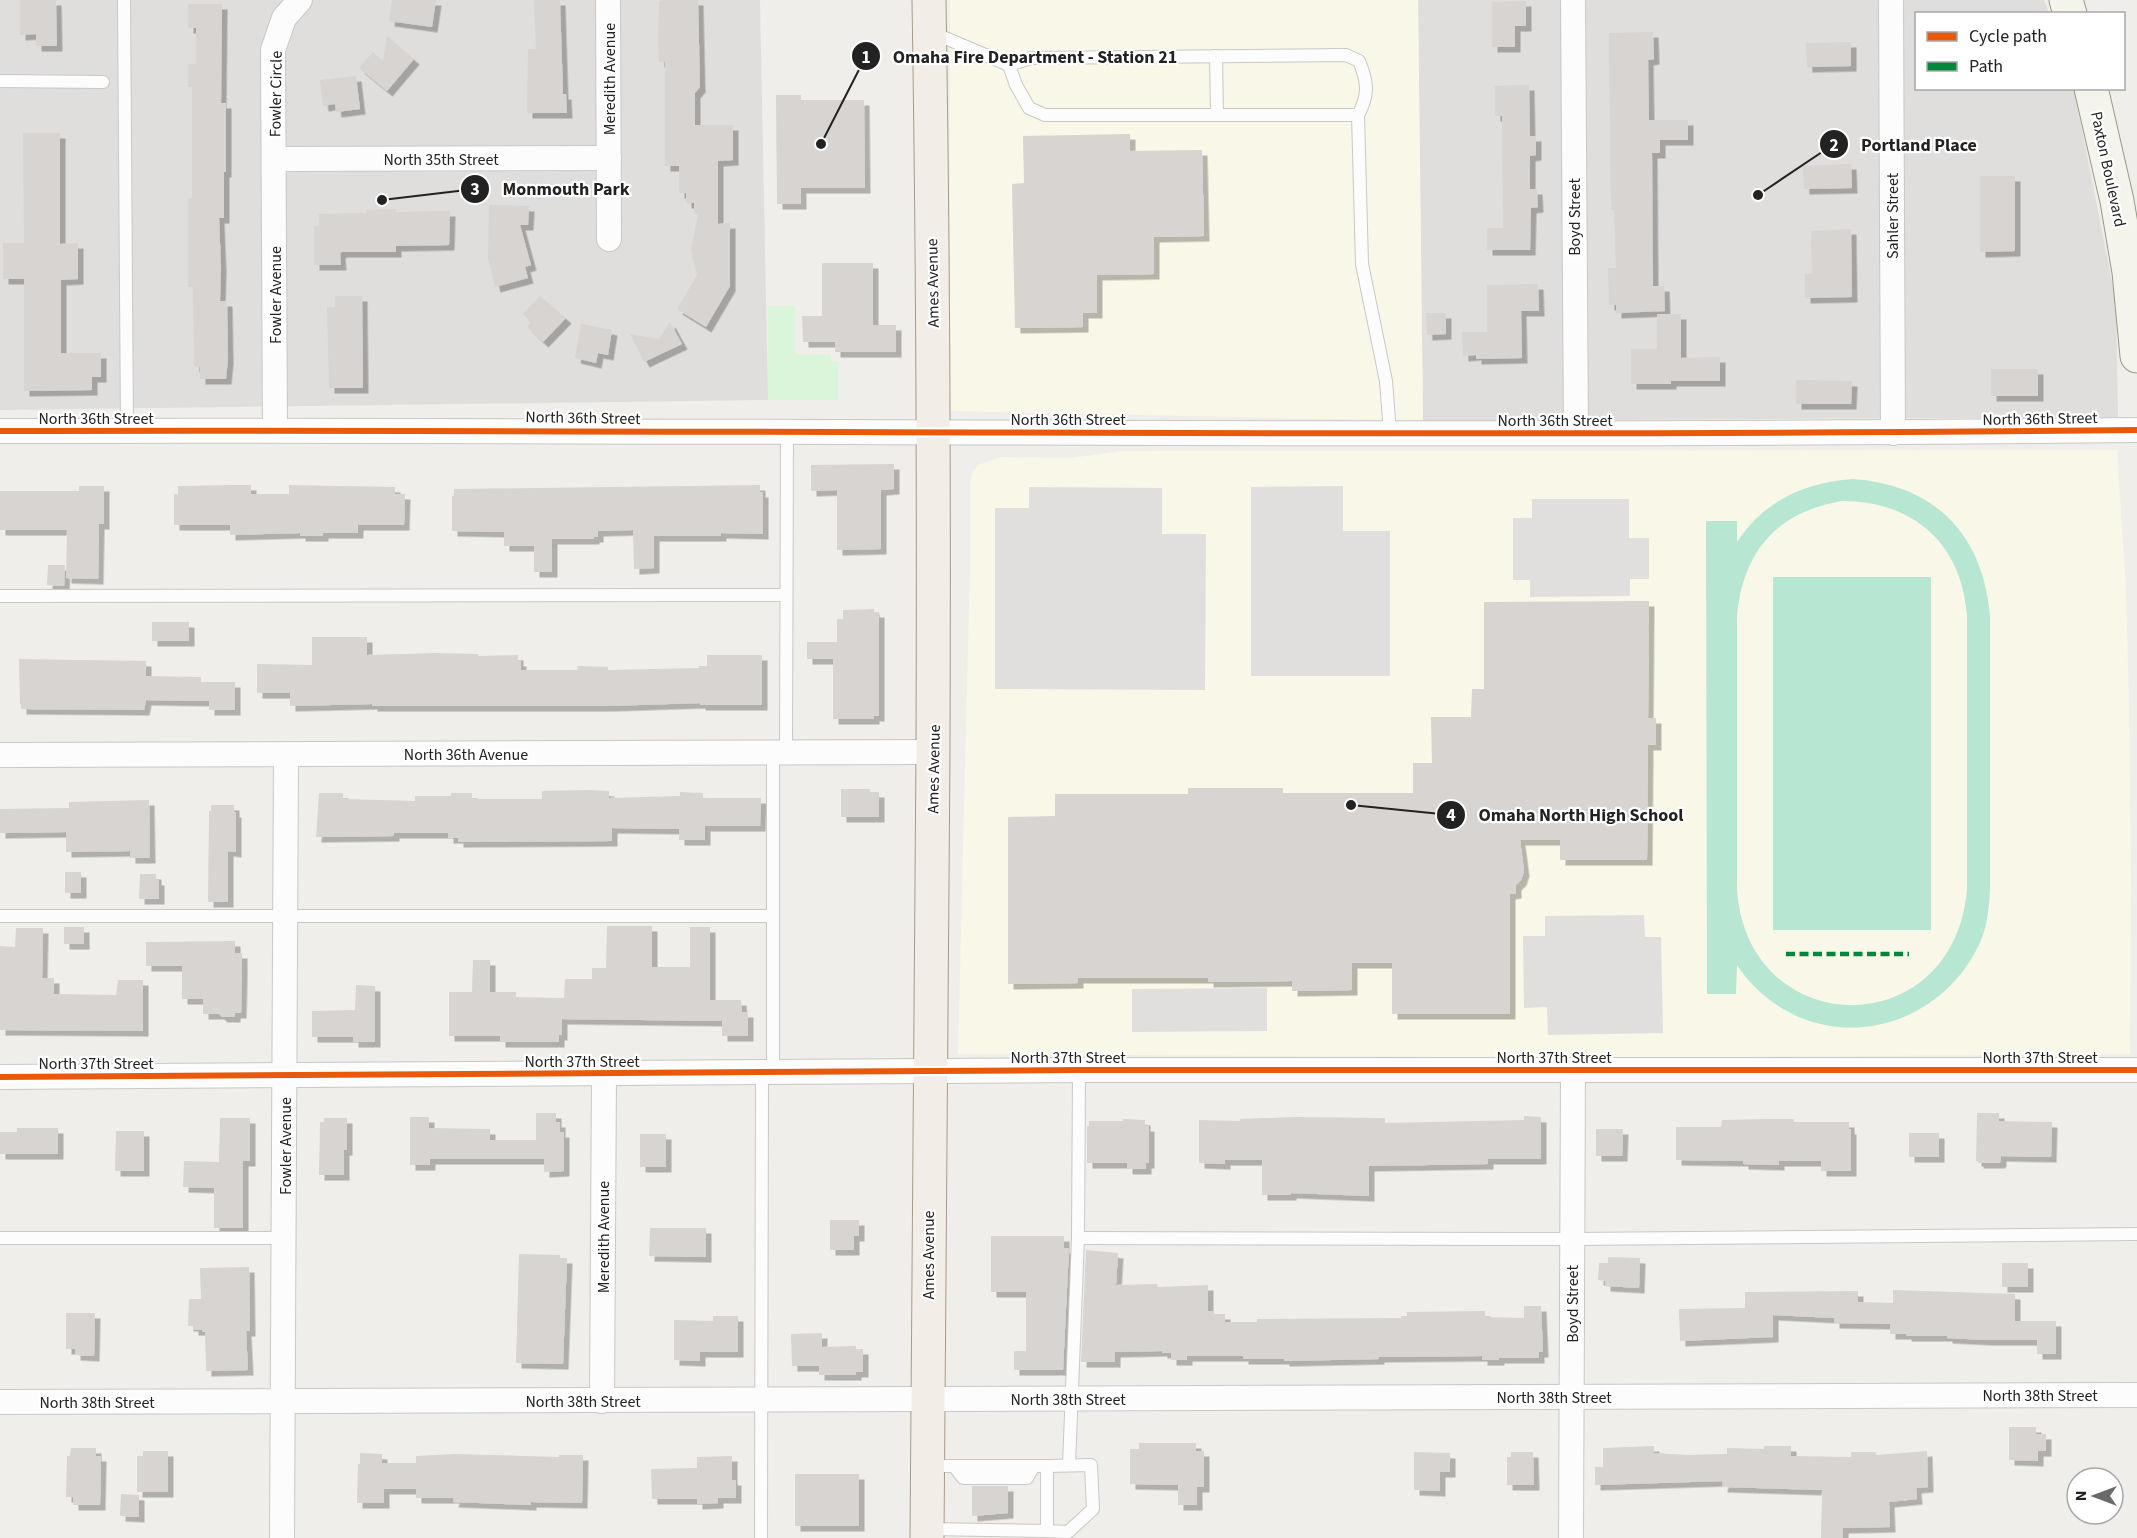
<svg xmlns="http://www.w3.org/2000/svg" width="2137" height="1538" font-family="'Source Sans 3',sans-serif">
	<defs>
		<filter id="shadow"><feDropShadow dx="5.5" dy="5.5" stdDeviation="0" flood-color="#0004"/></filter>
	</defs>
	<rect width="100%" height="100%" fill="#f0eeeb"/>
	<g fill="#dfdedc">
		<polygon points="0,0 760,0 768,400 0,410"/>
		<polygon points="1418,0 2044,0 2049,13 1916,14 1916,88 2074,89 2116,302 2118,417 1423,421"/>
	</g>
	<g fill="#f8f7e8">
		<polygon points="950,0 1418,0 1423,421 950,411"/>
		<polygon points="2117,450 2126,589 2129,705 2131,877 2130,1054 1597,1058 958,1054 970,566 970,483 972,473 978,465 1001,457 1070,458 1123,451"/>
	</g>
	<polygon fill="#daf5da" points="768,306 795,306 795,354 831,355 831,361 838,362 838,400 768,400"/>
	<g fill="#b7e6d2" fill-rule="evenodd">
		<path d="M1853,479C1935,485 1983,534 1990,616V890C1989,905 1988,920 1983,935C1955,1008 1873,1048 1799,1017C1774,1006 1752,988 1737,965L1736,994H1707L1706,521H1737V542C1765,500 1804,483 1853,479ZM1842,501C1914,501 1962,544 1967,616V890C1953,1045 1748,1042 1737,890V616C1743,551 1777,512 1842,501Z"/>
		<rect x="1773" y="577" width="158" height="353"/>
	</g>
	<g fill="#e0dfde">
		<polygon points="1343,486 1343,531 1390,531 1390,676 1251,676 1251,487"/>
		<polygon points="1029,487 1162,488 1162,534 1206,534 1205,690 995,689 995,508 1029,508"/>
		<polygon points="1532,499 1629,499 1629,538 1649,538 1649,579 1630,579 1630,596 1530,597 1530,580 1513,580 1513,518 1532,518"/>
		<polygon points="1644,915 1645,937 1661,937 1663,1033 1548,1035 1547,1007 1524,1008 1523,936 1545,936 1545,916"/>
		<polygon points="1267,988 1267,1031 1132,1032 1132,989"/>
	</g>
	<g fill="#d7d4d2" filter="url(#shadow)">
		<polygon points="20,0 56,0 57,46 36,46 36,34 20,35"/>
		<polygon points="392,0 436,0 432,27 389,21"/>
		<polygon points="534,0 560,0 563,94 566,94 567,113 527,113 528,49 536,49"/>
		<polygon points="664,0 698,0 700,87 695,93 695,125 733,125 733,160 718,161 718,224 730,223 730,286 706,327 677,309 697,275 691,250 698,214 694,214 694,203 686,203 686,193 679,193 679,166 665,166 665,62 659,62 658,41 659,1"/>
		<polygon points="1526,1 1526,26 1515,26 1515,47 1492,47 1492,2"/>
		<polygon points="188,4 222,4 221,103 226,103 226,172 224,172 224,218 219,218 221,267 220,301 227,301 228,359 226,379 200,379 200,367 194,367 193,287 188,287 188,198 192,198 192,87 188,87 188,64 196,64 196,28 188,28"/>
		<polygon points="1653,32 1654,59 1648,60 1649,120 1688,120 1688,140 1660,140 1660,153 1652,153 1653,286 1664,286 1665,311 1616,313 1616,305 1609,305 1608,268 1616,268 1614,210 1611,210 1610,157 1609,33"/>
		<polygon points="387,36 414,59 387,91 359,68 373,52 383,61"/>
		<polygon points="1851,42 1851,66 1807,67 1806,43"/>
		<polygon points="356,76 360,109 336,112 335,104 323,106 320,80"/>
		<polygon points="1529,85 1530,136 1536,136 1536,155 1530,156 1530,189 1537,189 1538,207 1531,208 1530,250 1487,250 1487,228 1503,228 1502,116 1495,116 1495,86"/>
		<polygon points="776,95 801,95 801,100 864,100 865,188 801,188 801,204 777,204"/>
		<polygon points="23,133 60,133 60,244 78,243 78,279 61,280 61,353 101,353 101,377 92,377 92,390 24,391 24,279 3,279 3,243 24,243"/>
		<polygon points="1130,134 1130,151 1202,150 1204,236 1154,237 1154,274 1097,275 1097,313 1083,313 1083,327 1015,328 1012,184 1024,183 1023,136"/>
		<polygon points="1851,164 1852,188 1804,189 1803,166"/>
		<polygon points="1980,176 2015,176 2015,251 1980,252"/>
		<polygon points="489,205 529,206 528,225 520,225 531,265 525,267 528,278 495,287 488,258"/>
		<polygon points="396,209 396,212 450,211 449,245 396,246 396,252 342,252 340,253 341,265 314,265 314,226 319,226 319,214 366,213 366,210"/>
		<polygon points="1851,229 1852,297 1805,298 1805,274 1812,274 1811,231"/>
		<polygon points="822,263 873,263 873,325 896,325 896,352 835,352 835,342 803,342 802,316 822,316"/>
		<polygon points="1538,284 1539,311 1521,311 1522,358 1476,359 1476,355 1463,356 1462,332 1487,332 1487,285"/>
		<polygon points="335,296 362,296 363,388 329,388 327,307 335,307"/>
		<polygon points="540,296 566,318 543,342 527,327 531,322 523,314"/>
		<polygon points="1426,313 1446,313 1446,334 1427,335"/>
		<polygon points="1657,314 1681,314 1681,358 1720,357 1720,381 1671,381 1671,384 1631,384 1631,349 1657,349"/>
		<polygon points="670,322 682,344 644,362 630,334 659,339"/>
		<polygon points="581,324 612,330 608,355 598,353 596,363 575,358"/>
		<rect x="1991" y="369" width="47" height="27"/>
		<polygon points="1796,380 1852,381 1851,404 1796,404"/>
		<polygon points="894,464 894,489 881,490 881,549 837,550 837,490 811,491 811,465"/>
		<polygon points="230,485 251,485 251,494 289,494 289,485 395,487 395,494 405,494 404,525 358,525 358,533 323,533 323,536 300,536 300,533 230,535 230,525 174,525 174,494 178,494 178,486"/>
		<polygon points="760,485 760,492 763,492 763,534 721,533 721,536 654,536 654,568 634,569 633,530 598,531 598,537 594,537 594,539 552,539 552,572 534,572 534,546 504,546 504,532 452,531 452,496 454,496 454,489"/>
		<polygon points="79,486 104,486 104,524 99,524 98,579 66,578 67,530 0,530 0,491 79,491"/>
		<polygon points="48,565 65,565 64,586 47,585"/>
		<polygon points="1649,601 1648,718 1656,718 1656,745 1648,745 1647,860 1560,860 1560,840 1520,840 1524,871 1521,880 1516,885 1516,893 1510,894 1510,1014 1392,1014 1392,963 1352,963 1352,990 1292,991 1292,981 1208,982 1208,978 1078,978 1078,983 1008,984 1008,817 1055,816 1055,794 1188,794 1188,788 1283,788 1283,793 1413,793 1413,763 1432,763 1431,717 1471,717 1472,689 1484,689 1484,602"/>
		<polygon points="874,609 874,612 879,612 879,716 874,716 874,719 833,719 833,659 807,659 807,642 837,642 837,619 843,619 843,610"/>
		<rect x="152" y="622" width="37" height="19"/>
		<polygon points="312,637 367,637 367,655 436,653 478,654 478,656 518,655 518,661 521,661 521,670 577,670 578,666 608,667 608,670 699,668 699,666 707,666 707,655 762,655 762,705 700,705 700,703 608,706 372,706 372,704 290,706 290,693 257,693 257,664 312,665"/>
		<polygon points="19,659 146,661 146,676 201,677 201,682 235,682 235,710 209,710 209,701 146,700 144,710 21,709 21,704 20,704"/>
		<polygon points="841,789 870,789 870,792 879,792 879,817 841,817"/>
		<polygon points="587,790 609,791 609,798 680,796 680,792 703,793 703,798 761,798 760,826 705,826 705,840 679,840 679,829 612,828 612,841 458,842 458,838 448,838 448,833 394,833 394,836 316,837 319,793 343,793 343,799 415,801 415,796 451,796 451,793 472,793 472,799 542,799 542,791"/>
		<polygon points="149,800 150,858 130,858 130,851 66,852 66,832 0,833 0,809 69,808 69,802"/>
		<polygon points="211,805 234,805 234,812 236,812 236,852 228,851 228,902 208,902 209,811 211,811"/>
		<rect x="65" y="872" width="16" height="21"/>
		<polygon points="140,874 156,874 156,880 159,880 159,899 139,899"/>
		<polygon points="607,926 652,926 652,967 690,967 690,927 710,927 710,1000 741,1000 742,1012 748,1012 748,1036 722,1036 722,1021 562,1019 562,1035 559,1035 559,1042 500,1042 500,1036 449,1036 449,992 472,992 473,960 490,960 490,992 516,992 516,997 564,998 565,979 592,979 592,968 606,968"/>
		<rect x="64" y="927" width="20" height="17"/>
		<polygon points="16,928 43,928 42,978 54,978 54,994 116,995 118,980 143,980 143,1031 0,1030 0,946 15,947"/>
		<polygon points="235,941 235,953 242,953 242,973 241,1013 235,1013 235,1017 222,1017 219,1014 203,1014 203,999 182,999 182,966 146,966 146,942"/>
		<polygon points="356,985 375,986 375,1042 353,1042 353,1037 312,1037 312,1011 355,1010"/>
		<polygon points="536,1113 556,1113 556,1122 560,1122 560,1132 564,1132 564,1171 544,1172 544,1159 430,1159 430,1165 410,1165 410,1117 429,1117 429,1128 490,1129 490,1140 536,1140"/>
		<polygon points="1977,1113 1999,1113 1999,1121 2052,1122 2051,1157 2001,1156 2001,1161 1999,1163 1978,1163 1978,1161 1976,1161"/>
		<polygon points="1524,1116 1541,1117 1541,1159 1488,1159 1488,1164 1369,1166 1369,1196 1291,1193 1291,1195 1262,1195 1262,1160 1225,1160 1225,1164 1199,1163 1199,1120 1240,1121 1240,1119 1295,1117 1385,1118 1385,1123 1524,1120"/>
		<polygon points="220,1118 250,1118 250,1161 243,1161 243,1228 214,1228 214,1188 183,1187 184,1161 219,1162"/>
		<polygon points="324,1118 347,1118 347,1150 344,1150 344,1175 319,1175 320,1122 324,1122"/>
		<polygon points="1123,1119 1145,1120 1145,1126 1149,1126 1149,1163 1146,1163 1146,1169 1127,1169 1127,1163 1087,1163 1087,1126 1089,1126 1089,1121 1123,1121"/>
		<polygon points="1767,1119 1794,1119 1794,1122 1849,1122 1849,1129 1851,1129 1851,1171 1821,1171 1821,1161 1779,1161 1779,1165 1743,1164 1743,1161 1676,1160 1676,1127 1721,1127 1722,1120"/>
		<polygon points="17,1128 58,1128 58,1154 0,1154 0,1132 17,1132"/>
		<polygon points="1596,1129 1623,1129 1622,1156 1596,1156"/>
		<polygon points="116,1131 144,1131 144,1171 115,1171"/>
		<rect x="1909" y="1133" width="30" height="24"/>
		<rect x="640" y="1134" width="26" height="33"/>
		<polygon points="830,1220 859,1220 859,1236 854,1236 854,1250 830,1250"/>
		<polygon points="650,1228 706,1228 706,1257 649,1256"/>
		<polygon points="991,1236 1064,1236 1064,1248 1069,1248 1063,1370 1014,1370 1014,1351 1026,1351 1026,1292 991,1292"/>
		<polygon points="1086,1250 1118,1253 1116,1285 1157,1284 1158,1287 1208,1285 1208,1311 1214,1311 1214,1314 1225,1314 1225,1322 1257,1322 1257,1319 1401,1318 1401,1316 1407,1316 1407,1312 1485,1311 1485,1317 1524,1318 1524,1306 1541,1306 1543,1352 1539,1352 1539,1358 1499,1358 1499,1360 1482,1360 1482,1356 1379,1357 1379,1359 1284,1361 1284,1359 1243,1359 1243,1356 1187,1356 1187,1360 1171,1360 1171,1353 1162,1353 1162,1351 1115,1352 1115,1362 1081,1362"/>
		<polygon points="519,1254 560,1255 560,1258 567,1258 563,1364 516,1363"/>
		<polygon points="1608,1257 1640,1258 1639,1288 1605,1286 1605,1281 1598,1280 1599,1263 1608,1263"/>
		<rect x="2002" y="1263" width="26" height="24"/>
		<polygon points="249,1267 250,1331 246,1331 248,1370 206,1371 205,1332 202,1332 202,1330 193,1330 193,1326 188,1326 189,1299 201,1299 200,1268"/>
		<polygon points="1893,1290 2015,1294 2015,1321 2056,1321 2056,1354 2037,1354 2037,1340 1987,1340 1947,1338 1947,1336 1906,1336 1906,1334 1890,1334 1890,1324 1834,1323 1834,1318 1773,1315 1773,1337 1680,1341 1679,1309 1745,1308 1745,1292 1858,1291 1858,1302 1893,1303"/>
		<polygon points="66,1313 95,1313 94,1356 75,1355 75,1349 66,1349"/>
		<polygon points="713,1316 738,1316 738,1352 700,1352 700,1361 674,1360 674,1320 713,1321"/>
		<polygon points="822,1333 822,1347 856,1346 856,1349 863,1349 863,1372 856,1372 856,1375 819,1375 819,1366 792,1366 791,1334"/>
		<polygon points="2009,1427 2036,1427 2036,1434 2046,1434 2046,1451 2038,1451 2038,1461 2009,1460"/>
		<polygon points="1139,1443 1196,1443 1196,1451 1204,1451 1204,1487 1197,1487 1197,1505 1178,1505 1178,1485 1130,1484 1130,1449 1139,1449"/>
		<polygon points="1654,1446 1654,1453 1688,1455 1723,1454 1727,1454 1727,1448 1764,1449 1764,1446 1791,1446 1791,1456 1851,1457 1851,1452 1876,1452 1876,1455 1927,1451 1928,1487 1916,1488 1917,1499 1889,1502 1890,1527 1843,1528 1843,1538 1821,1538 1822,1490 1722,1487 1723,1481 1595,1485 1595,1467 1603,1467 1603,1448"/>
		<polygon points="71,1448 96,1448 96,1456 101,1456 100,1505 73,1505 73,1497 66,1497 67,1456 70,1456"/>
		<polygon points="143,1451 168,1451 168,1492 137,1492 137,1456 143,1456"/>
		<polygon points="1414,1452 1450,1453 1450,1472 1440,1472 1440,1491 1414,1490"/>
		<polygon points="1511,1452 1533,1452 1534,1485 1507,1485 1507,1457 1511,1457"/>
		<polygon points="360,1453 382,1454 382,1463 416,1463 416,1456 455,1454 559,1457 559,1455 583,1455 582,1503 531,1502 531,1505 453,1502 454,1498 416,1498 416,1489 384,1489 384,1503 357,1503 358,1464 360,1464"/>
		<polygon points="732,1456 732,1480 736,1480 736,1498 718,1498 718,1503 697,1504 697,1499 652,1499 651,1469 697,1468 697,1457"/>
		<rect x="795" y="1474" width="64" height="52"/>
		<polygon points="972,1486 1008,1486 1008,1513 972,1516"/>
		<polygon points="121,1494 139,1495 139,1517 120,1516"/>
	</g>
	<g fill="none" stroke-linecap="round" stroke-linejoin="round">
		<g stroke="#c9c8c7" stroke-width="14">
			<g id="lane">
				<polyline points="124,0 127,431"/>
				<polyline points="931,32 1009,65 1016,85 1029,108 1045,115 1358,115 1362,264 1386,381 1390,433"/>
				<polyline points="1216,56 1217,115"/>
				<path d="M1009,65L1031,58L1346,55L1359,61C1368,82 1369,95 1358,115"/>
				<polyline points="0,81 103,82"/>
				<polyline points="0,596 786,595"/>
				<polyline points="786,752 787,432"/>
				<polyline points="0,916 773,916"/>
				<polyline points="773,1072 773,752"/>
				<polyline points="0,1238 284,1238"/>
				<polyline points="1078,1238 1573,1239 2137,1234"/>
				<polyline points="1069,1465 1078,1238 1079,1070"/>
				<polyline points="928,1466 1047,1466 1047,1531 928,1529"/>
				<polyline points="954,1466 963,1478 1027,1478 1034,1466"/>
				<polyline points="1047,1466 1091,1465 1093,1509 1068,1532 1047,1531"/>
				<polyline points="761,1538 762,1073"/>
			</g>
		</g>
		<g stroke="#c9c8c7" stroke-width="26">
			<g id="street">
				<polyline points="608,0 609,239"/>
				<polyline points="1573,0 1576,433"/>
				<polyline points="1891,0 1893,433"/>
				<polyline points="274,159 609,158"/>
				<polyline points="275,430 273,50 284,18 300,0"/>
				<path d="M0,431C712,429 1425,438 2137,430"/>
				<polyline points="0,755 933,752"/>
				<polyline points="0,1077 1079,1070 2137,1070"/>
				<polyline points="602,1401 604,1074"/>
				<polyline points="0,1402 2137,1395"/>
				<polyline points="282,1538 286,755"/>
				<polyline points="1571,1538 1573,1070"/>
			</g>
		</g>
		<g stroke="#999a82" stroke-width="35">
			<g id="secondary">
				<polyline points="2066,0 2070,14"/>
				<polyline points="2091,88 2117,201 2129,272 2137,356"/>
			</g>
		</g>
		<g stroke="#a79c86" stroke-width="35">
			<path id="primary" d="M927,1538C927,1275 931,1012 933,750C934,500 933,250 929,0"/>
		</g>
		<use href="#lane" stroke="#fdfcfc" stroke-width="12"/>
		<use href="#street" stroke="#fdfcfc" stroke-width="24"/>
		<use href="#secondary" stroke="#f4f4ed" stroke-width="33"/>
		<use href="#primary" stroke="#f3ede7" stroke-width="33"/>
		<polyline stroke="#00873e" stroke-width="4.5" stroke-dasharray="9 4.5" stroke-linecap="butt" points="1786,954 1909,954"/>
		<g stroke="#fff" stroke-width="10">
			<g id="cycleway">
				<path d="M0,431C712,429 1425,438 2137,430"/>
				<polyline points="0,1077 1079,1070 2137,1070"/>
			</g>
		</g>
		<use href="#cycleway" stroke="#e8590c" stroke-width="6"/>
	</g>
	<g text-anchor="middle" stroke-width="4.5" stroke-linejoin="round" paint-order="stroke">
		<g font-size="16" fill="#222" stroke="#fff">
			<text transform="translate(609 79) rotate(-90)" y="6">Meredith Avenue</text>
			<text transform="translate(275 94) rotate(-89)" y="6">Fowler Circle</text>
			<text x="441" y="165">North 35th Street</text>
			<text transform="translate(2109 169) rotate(78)" y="6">Paxton Boulevard</text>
			<text transform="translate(1892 216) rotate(-90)" y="6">Sahler Street</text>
			<text transform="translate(1574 217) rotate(-90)" y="6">Boyd Street</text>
			<text transform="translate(932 283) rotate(-91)" y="6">Ames Avenue</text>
			<text transform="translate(275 295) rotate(-90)" y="6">Fowler Avenue</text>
			<text transform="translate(583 417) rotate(1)" y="6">North 36th Street</text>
			<text x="96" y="424">North 36th Street</text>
			<text transform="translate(2040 418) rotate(-1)" y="6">North 36th Street</text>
			<text x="1068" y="425">North 36th Street</text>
			<text x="1555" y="426">North 36th Street</text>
			<text x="466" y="760">North 36th Avenue</text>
			<text transform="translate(933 769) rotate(-89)" y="6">Ames Avenue</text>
			<text x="1068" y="1063">North 37th Street</text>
			<text x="1554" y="1063">North 37th Street</text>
			<text x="2040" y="1063">North 37th Street</text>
			<text x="582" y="1067">North 37th Street</text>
			<text x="96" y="1069">North 37th Street</text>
			<text transform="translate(285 1146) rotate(-90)" y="6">Fowler Avenue</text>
			<text transform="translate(603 1237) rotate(-90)" y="6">Meredith Avenue</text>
			<text transform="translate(928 1255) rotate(-90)" y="6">Ames Avenue</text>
			<text transform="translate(1572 1304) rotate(-90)" y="6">Boyd Street</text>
			<text x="2040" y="1401">North 38th Street</text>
			<text x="1554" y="1403">North 38th Street</text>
			<text x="1068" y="1405">North 38th Street</text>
			<text x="583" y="1407">North 38th Street</text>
			<text x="97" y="1408">North 38th Street</text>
		</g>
	</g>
	<path fill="none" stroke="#222" stroke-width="2" d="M821 144L866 56M1758 195L1834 144M382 200L475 189M1351 805L1451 815"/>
	<g fill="#222" stroke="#fff" stroke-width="2">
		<circle cx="821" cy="144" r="6"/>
		<circle cx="1758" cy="195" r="6"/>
		<circle cx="382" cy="200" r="6"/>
		<circle cx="1351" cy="805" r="6"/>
		<circle cx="866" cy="56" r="15"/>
		<circle cx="1834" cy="144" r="15"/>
		<circle cx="475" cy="189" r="15"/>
		<circle cx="1451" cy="815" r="15"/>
	</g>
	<g font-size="18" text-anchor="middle" font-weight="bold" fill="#fff">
		<text x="866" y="63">1</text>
		<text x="1834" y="151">2</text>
		<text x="475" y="195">3</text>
		<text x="1451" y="821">4</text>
	</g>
	<g font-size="18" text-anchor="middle" font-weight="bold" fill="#222" stroke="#fff" stroke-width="4.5" stroke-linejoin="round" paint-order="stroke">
		<text x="1035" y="63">Omaha Fire Department - Station 21</text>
		<text x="1919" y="151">Portland Place</text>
		<text x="566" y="195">Monmouth Park</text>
		<text x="1581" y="821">Omaha North High School</text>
	</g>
	<rect x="1915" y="12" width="210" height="78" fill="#ffffff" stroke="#a7a7a7" stroke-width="1.5"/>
	<rect x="1927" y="32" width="30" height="9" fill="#e8590c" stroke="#a7a7a7" stroke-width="1.5"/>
	<text x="1969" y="42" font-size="18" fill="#222222">Cycle path</text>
	<rect x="1927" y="62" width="30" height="9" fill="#00873e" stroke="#a7a7a7" stroke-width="1.5"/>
	<text x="1969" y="72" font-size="18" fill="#222222">Path</text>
	<g transform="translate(2095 1496) rotate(270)"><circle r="28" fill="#ffffff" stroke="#a7a7a7" stroke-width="1.5"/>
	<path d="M0-4.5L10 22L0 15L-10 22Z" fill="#6a6968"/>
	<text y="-9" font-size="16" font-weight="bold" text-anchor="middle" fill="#222222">N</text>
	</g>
</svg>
